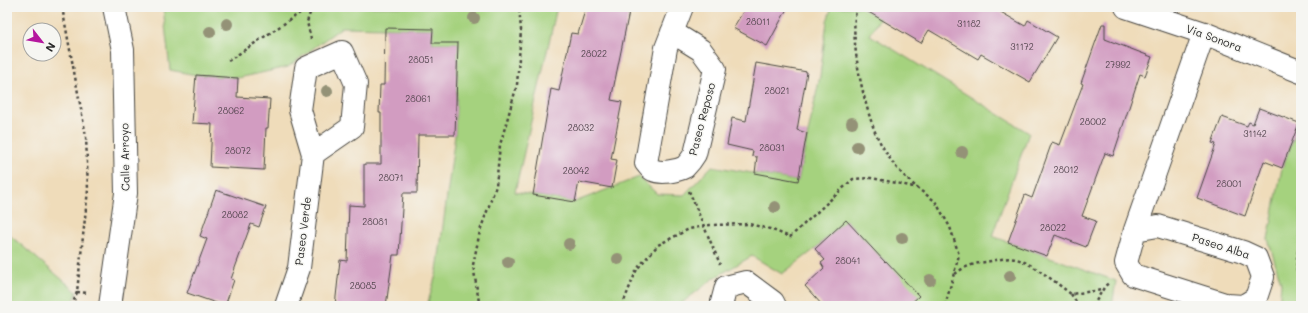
<svg xmlns="http://www.w3.org/2000/svg" width="1308" height="313" font-family="Mali,sans-serif">
	<rect width="100%" height="100%" fill="#f6f6f2"/>
	<filter id="ink" filterUnits="userSpaceOnUse"><feTurbulence type="fractalNoise" baseFrequency=".025" numOctaves="2"/><feDisplacementMap in="SourceGraphic" scale="8" xChannelSelector="R" yChannelSelector="G"/><feConvolveMatrix kernelMatrix="1 2 1 2 8 2 1 2 1" color-interpolation-filters="sRGB"/></filter>
	<filter id="wash" filterUnits="userSpaceOnUse"><feTurbulence type="fractalNoise" baseFrequency=".012" numOctaves="4" result="noise"/><feDisplacementMap in="SourceGraphic" scale="16" xChannelSelector="R" yChannelSelector="G"/><feGaussianBlur stdDeviation="0.9" result="paint"/><feColorMatrix in="noise" values="0 0 0 0 0 0 0 0 0 0 0 0 0 0 0 0 0 1.4 0 .05"/><feComposite in="paint" operator="in"/></filter>
	<g filter="url(#wash)">
		<rect width="100%" height="100%" fill="#efdcba"/>
		<g fill="#a5d27e" stroke="#687e54">
			<polygon points="163,7 557,7 515,192 575,202 639,177 657,194 684,195 712,166 798,181 820,76 827,21 832,7 886,7 870,35 1029,133 992,236 1116,281 1112,306 909,306 918,296 886,261 879,256 846,220 815,249 782,274 752,256 714,278 678,306 427,306 437,271 455,135 458,43 432,43 433,29 342,27 288,67 238,78 196,75 170,70"/>
			<polygon points="1301,120 1301,306 1279,306 1281,283 1268,239 1282,168"/>
			<polygon points="7,233 77,292 72,306 7,306"/>
		</g>
		<g id="blocks">
			<g fill="#d29cc1">
				<polygon points="586,7 630,7 611,100 622,102 611,159 617,160 612,188 579,182 575,202 533,195 551,89 559,91 571,33 578,34"/>
				<polygon points="746,7 788,7 767,46 733,28"/>
				<polygon points="860,7 992,7 1025,26 1028,20 1057,37 1030,82 981,54 978,59 929,30 921,43"/>
				<polygon points="1102,24 1105,24 1105,39 1152,57 1145,76 1140,74 1113,156 1105,153 1082,216 1096,221 1086,247 1055,235 1047,256 1008,242 1025,195 1032,198 1052,142 1060,145 1083,84 1081,83"/>
				<polygon points="385,28 433,29 432,43 458,43 455,135 418,135 417,193 403,193 399,255 393,255 386,306 335,306 340,260 347,261 349,205 364,206 364,164 381,164 381,113 379,113 380,85 384,85"/>
				<polygon points="756,63 807,72 797,130 807,133 798,181 755,173 757,157 752,156 753,151 727,145 732,118 746,121"/>
				<polygon points="196,75 238,78 237,97 270,99 268,128 266,128 264,170 210,167 212,124 192,123"/>
				<polygon points="1259,108 1299,123 1282,168 1264,161 1245,216 1197,198 1216,144 1212,143 1222,117 1247,126 1249,122 1253,124"/>
				<polygon points="216,190 266,207 259,227 251,224 231,279 234,280 225,306 187,293 207,239 200,236"/>
				<polygon points="846,220 885,262 886,261 919,296 908,306 823,306 805,286 824,268 821,263 825,260 815,249"/>
			</g>
		</g>
	</g>
	<g filter="url(#ink)">
		<use href="#blocks" fill-opacity="0" stroke="#484640" stroke-width="1"/>
		<g fill="none" stroke-linecap="round" stroke-linejoin="round">
			<g stroke="#484640" stroke-width="24">
				<g id="minor">
					<polyline points="1126,7 1204,33 1301,72"/>
					<path d="M672,32L701,50L715,69L695,154C692,159 689,163 685,167C677,171 661,174 653,170C650,169 648,165 646,163L666,48L682,7"/>
					<polyline points="1135,230 1158,226 1243,252 1256,258 1263,277 1256,298 1243,306 1228,305 1133,275 1126,263 1135,230 1204,33"/>
					<polyline points="286,306 299,268 313,154 300,110 306,68 342,52 356,84 352,127 313,154"/>
					<polyline points="721,306 726,287 746,282 773,302 775,306"/>
				</g>
			</g>
			<g stroke="#484640" stroke-width="24">
				<polyline id="tertiary" points="110,306 126,193 123,50 114,7"/>
			</g>
			<g stroke="#484640" stroke-width="2.5" stroke-dasharray="3 3" stroke-linecap="butt">
				<polyline points="62,7 86,136 88,190 77,292 72,306"/>
				<polyline points="244,7 266,10 301,7"/>
				<path d="M857,7C848,36 864,106 876,134C880,143 887,155 893,163C899,172 909,180 917,188"/>
				<polyline points="311,39 307,22 312,7"/>
				<polyline points="228,61 309,7"/>
				<polyline points="689,191 720,264"/>
				<path d="M1301,233C1298,250 1293,272 1301,288"/>
				<path d="M955,274C963,267 975,263 986,262C996,260 1006,257 1016,259C1031,262 1059,285 1071,294L1103,290"/>
				<polyline points="77,292 88,293"/>
				<polyline points="1071,294 1079,306"/>
				<polyline points="481,306 479,302 473,265 480,231 496,186 500,145 517,85 521,30 519,7"/>
				<polyline points="622,306 637,269 658,245 689,229 710,225 749,224 770,229 790,237 853,179 871,178 897,183 917,188 935,201 950,227 959,255 945,306"/>
				<polyline points="1093,306 1105,286 1110,282"/>
			</g>
			<use href="#minor" stroke="#fff" stroke-width="22"/>
			<use href="#tertiary" stroke="#fff" stroke-width="22"/>
		</g>
		<g fill="#949277">
			<circle cx="474" cy="18" r="6"/>
			<circle cx="227" cy="24" r="6"/>
			<circle cx="210" cy="32" r="6"/>
			<circle cx="327" cy="91" r="6"/>
			<circle cx="852" cy="123" r="6"/>
			<circle cx="857" cy="147" r="6"/>
			<circle cx="962" cy="152" r="6"/>
			<circle cx="775" cy="207" r="6"/>
			<circle cx="902" cy="238" r="6"/>
			<circle cx="569" cy="244" r="6"/>
			<circle cx="618" cy="259" r="6"/>
			<circle cx="508" cy="262" r="6"/>
			<circle cx="1010" cy="276" r="6"/>
			<circle cx="930" cy="280" r="6"/>
		</g>
	</g>
	<g text-anchor="middle" stroke-width="3" stroke-linejoin="round" paint-order="stroke">
		<g font-size="9" fill="#554750">
			<text x="758" y="25">28011</text>
			<text x="969" y="27">31182</text>
			<text x="1022" y="50">31172</text>
			<text x="594" y="57">28022</text>
			<text x="421" y="63">28051</text>
			<text x="1118" y="68">27992</text>
			<text x="777" y="94">28021</text>
			<text x="418" y="102">28061</text>
			<text x="231" y="114">28062</text>
			<text x="1093" y="125">28002</text>
			<text x="581" y="131">28032</text>
			<text x="1255" y="137">31142</text>
			<text x="772" y="151">28031</text>
			<text x="238" y="154">28072</text>
			<text x="1066" y="173">28012</text>
			<text x="576" y="174">28042</text>
			<text x="391" y="181">28071</text>
			<text x="1229" y="187">28001</text>
			<text x="235" y="218">28082</text>
			<text x="375" y="225">28081</text>
			<text x="1053" y="231">28022</text>
			<text x="848" y="264">28041</text>
			<text x="363" y="289">28085</text>
		</g>
		<g font-size="11" fill="#2b2b2b" stroke="#f6f6f2">
			<text transform="translate(1214 38) rotate(20)" y="4">Via Sonora</text>
			<text transform="translate(702 119) rotate(-75)" y="4">Paseo Reposo</text>
			<text transform="translate(125 157) rotate(-91)" y="4">Calle Arroyo</text>
			<text transform="translate(303 231) rotate(-83)" y="4">Paseo Verde</text>
			<text transform="translate(1221 246) rotate(18)" y="4">Paseo Alba</text>
		</g>
	</g>
	<rect width="1308" height="313" fill="none" stroke="#f6f6f2" stroke-width="24"/>
	<g transform="translate(42 42) rotate(121)"><circle r="19" fill="#f6f6f2" stroke="#a5a5a2"/>
	<path d="M0-3L7 15L0 10L-7 15Z" fill="#b5179e"/>
	<text y="-6" font-size="11" font-weight="bold" text-anchor="middle" fill="#2b2b2b">N</text>
	</g>
</svg>
